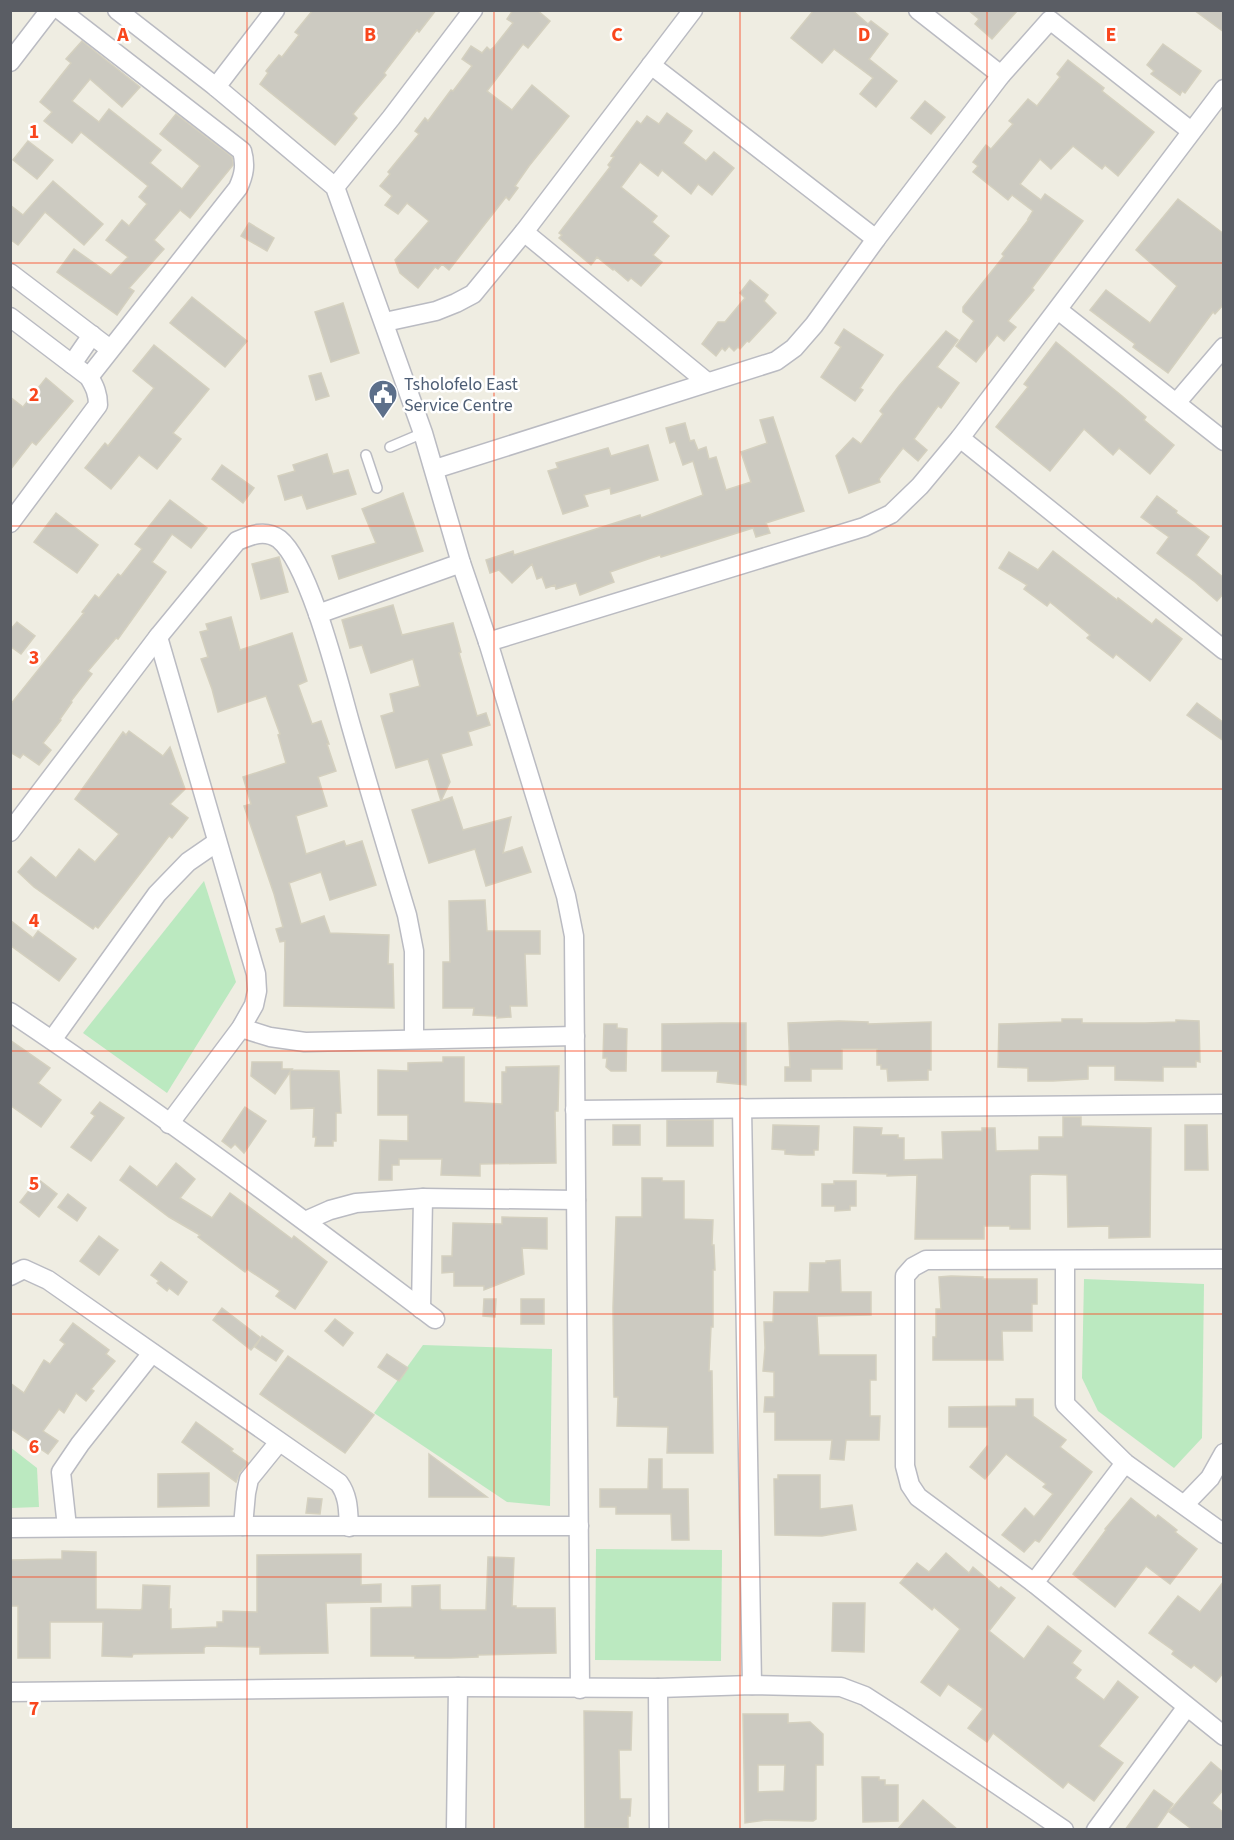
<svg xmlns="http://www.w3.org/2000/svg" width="1234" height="1840" font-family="'Source Sans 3',sans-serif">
	<rect width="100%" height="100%" fill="#efede2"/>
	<g fill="#bbe9c0">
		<polygon points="204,881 236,982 167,1093 83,1033"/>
		<polygon points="1084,1279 1204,1284 1202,1438 1174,1468 1098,1411 1082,1378"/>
		<polygon points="423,1345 552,1349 550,1506 507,1502 374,1413"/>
		<polygon points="10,1447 37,1468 39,1507 11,1508"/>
		<polygon points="596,1549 722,1550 721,1661 595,1660"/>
	</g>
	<g fill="#cccac1" stroke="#d4d0bf" stroke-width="1.5" fill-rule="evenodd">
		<polygon points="313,10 436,10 419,32 417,30 384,73 386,75 353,114 357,118 335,145 260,84 268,73 266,71 279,55 282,57 299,35 295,32"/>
		<polygon points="513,10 537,10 550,21 528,48 523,44 487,91 512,110 532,85 569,116 529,166 515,186 518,188 509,200 506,197 449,270 442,264 438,269 435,267 418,288 400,273 395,260 429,221 407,203 398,214 385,205 392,196 380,186 390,174 388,172 419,134 415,131 425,118 428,121 451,90 453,91 472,66 462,59 471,46 482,53 487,47 490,50 494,47 513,23 507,19"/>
		<polygon points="814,10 852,10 868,24 871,21 888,34 869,59 897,81 876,107 860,94 873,78 834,49 822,63 791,38"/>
		<polygon points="968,10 1018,10 992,39 975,24 979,19"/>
		<polygon points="1194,10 1224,10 1224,32"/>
		<polygon points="82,41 140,87 122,107 90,79 72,101 99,122 109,109 161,150 150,163 182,189 200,166 160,134 176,114 232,157 233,162 233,165 190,218 180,210 154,240 164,249 129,288 134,291 117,315 57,272 74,249 111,275 128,257 106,240 122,220 129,226 147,204 139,197 148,186 81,132 72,143 44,121 52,112 40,102 71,63 66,59"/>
		<polygon points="1163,44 1201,71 1185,93 1182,91 1180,95 1151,74 1154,71 1147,65"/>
		<polygon points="1068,60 1104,88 1102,91 1154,132 1118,176 1105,165 1102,169 1073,146 1051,169 1040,159 1020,184 1041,200 1045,194 1083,221 1032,288 1034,290 1008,321 1016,327 1004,341 997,335 976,362 956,346 974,321 963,312 963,307 1004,256 1002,254 1029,219 1028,219 1033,211 1012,195 1008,200 973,172 978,166 973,162 986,145 991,149 1013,124 1009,121 1028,99 1037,106 1060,77 1057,74"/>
		<polygon points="925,101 945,117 931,134 911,118"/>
		<polygon points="667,113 692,131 683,143 706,161 714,152 734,168 712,195 698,184 691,194 662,170 658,176 640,162 621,187 657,216 652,222 669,236 653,255 662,262 641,286 631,278 628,281 614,269 613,270 597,257 591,265 559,238 562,235 559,233 610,167 608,165 614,157 611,156 637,121 641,124 647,116 659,124"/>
		<polygon points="28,141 53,160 37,179 13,160"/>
		<polygon points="53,181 103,224 84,245 45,212 18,245 10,239 10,205 23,215"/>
		<polygon points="1178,199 1224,234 1224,304 1215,314 1213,312 1168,373 1133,347 1135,344 1090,310 1106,290 1150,323 1177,286 1136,250"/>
		<polygon points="249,223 274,238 267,251 241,236"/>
		<polygon points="750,280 768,295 764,301 776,313 749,342 747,341 740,349 738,347 734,351 729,346 725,351 722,348 716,356 702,344 718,322 725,322 745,298 740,293"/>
		<polygon points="192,297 247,341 225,367 170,323"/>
		<polygon points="343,303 359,353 331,362 315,312"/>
		<polygon points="844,329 883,355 860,388 863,390 855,401 821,377 841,347 835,343"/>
		<polygon points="946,331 958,340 937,367 959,383 941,408 938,406 914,439 927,450 918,461 903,448 879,479 880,482 849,493 836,456 853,438 861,444 883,414 880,411 899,386"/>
		<polygon points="1056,342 1122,396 1146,417 1144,420 1174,445 1150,474 1119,448 1113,455 1084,429 1050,471 996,427 1028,387 1024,384"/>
		<polygon points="154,345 209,389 173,433 181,439 157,469 139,455 111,489 85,468 105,443 108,446 154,388 133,371"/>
		<polygon points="321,373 329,396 316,400 309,376"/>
		<polygon points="46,378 73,401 36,445 32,442 10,470 10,397 23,407"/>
		<polygon points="773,417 804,511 766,523 770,533 756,537 753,528 661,557 660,555 610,572 614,582 580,595 576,583 556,589 555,585 546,588 542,577 537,579 532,564 512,583 499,570 490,573 486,560 513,551 514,555 640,515 641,518 703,495 693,461 683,465 675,441 670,443 666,428 685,423 690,441 694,440 698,450 706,447 709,459 716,457 726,490 751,482 741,452 767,443 760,420"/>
		<polygon points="648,445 658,480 611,494 610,488 584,495 588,506 563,514 548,471 558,468 556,463 608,448 611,456"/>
		<polygon points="327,454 333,474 348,470 356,494 307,509 302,495 285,500 278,476 295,471 293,465"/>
		<polygon points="222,465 254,488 243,503 212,479"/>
		<polygon points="403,493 423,551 339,579 332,556 376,543 362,509"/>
		<polygon points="1157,496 1177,511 1176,513 1209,537 1196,555 1224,578 1224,593 1217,601 1195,582 1157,553 1169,537 1141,517"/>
		<polygon points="170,500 207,528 191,548 172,534 152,562 166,572 118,639 116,638 88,671 92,674 71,701 72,702 60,719 61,720 43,743 51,750 39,765 23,754 20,758 10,752 10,705 84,613 82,612 95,595 99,598 118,574 121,576 142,549 135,544"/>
		<polygon points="56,513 98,545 77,573 34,542"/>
		<polygon points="1053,551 1117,600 1118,598 1152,624 1156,619 1182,639 1150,681 1116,654 1113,658 1087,638 1090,635 1050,602 1047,606 1024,589 1027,585 999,568 1009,552 1038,570"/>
		<polygon points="279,557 288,592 261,599 252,564"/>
		<polygon points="393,605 402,635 453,623 461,652 459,653 477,716 486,713 490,725 468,732 472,745 441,754 450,782 441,801 452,797 463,830 511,817 503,853 522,847 531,872 486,886 475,849 429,863 412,810 441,801 428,759 396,768 381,716 394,712 390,694 420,686 413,659 371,673 362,645 350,648 342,620"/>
		<polygon points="231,617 240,650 292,633 307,681 298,685 312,724 321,721 329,744 327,744 336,771 318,777 327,806 296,816 306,854 344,841 346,846 362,841 376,885 330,900 321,872 289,883 301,924 324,916 330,933 389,935 388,964 393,964 394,1008 284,1006 285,941 280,942 276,929 283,927 274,894 244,806 251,804 243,777 286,763 278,735 280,734 266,696 218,712 212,689 201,659 208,657 200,632 208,630 206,624"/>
		<polygon points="17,622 35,636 21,654 10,646 10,630"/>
		<polygon points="1197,703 1224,723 1224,741 1187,715"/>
		<polygon points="129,731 163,756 170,747 185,789 170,804 188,818 172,838 169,836 98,928 95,926 93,929 34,887 18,872 31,857 56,878 79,849 95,862 119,834 75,799 123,732 126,735"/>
		<polygon points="485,900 487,931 540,931 540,954 525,954 527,1006 510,1006 511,1017 497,1018 497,1016 473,1015 474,1008 443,1008 443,962 450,962 449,901"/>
		<polygon points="10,920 33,938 38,931 76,959 59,981 10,945"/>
		<polygon points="1062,1019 1082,1019 1082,1023 1145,1023 1176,1022 1176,1020 1199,1021 1200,1062 1196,1061 1196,1067 1163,1067 1163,1081 1115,1080 1115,1066 1088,1066 1088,1079 1053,1081 1028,1081 1028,1068 998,1067 999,1024 1062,1022"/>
		<polygon points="839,1021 868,1022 868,1024 931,1022 931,1070 928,1070 928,1080 888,1081 887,1069 881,1069 881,1065 877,1065 877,1049 842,1049 842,1069 811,1069 811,1081 785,1081 785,1067 790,1067 788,1023"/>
		<polygon points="721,1023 746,1023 746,1085 717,1082 718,1071 662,1071 662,1024"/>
		<polygon points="604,1024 617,1024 617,1028 627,1029 626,1071 611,1071 606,1067 607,1058 603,1058"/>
		<polygon points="10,1040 50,1068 38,1083 61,1100 41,1127 10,1105"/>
		<polygon points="443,1057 464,1057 464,1102 502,1104 502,1072 506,1072 506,1067 559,1066 558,1111 555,1111 556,1163 480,1164 480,1176 441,1175 442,1159 399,1159 399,1165 392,1165 392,1180 379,1180 380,1140 408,1141 408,1115 378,1115 378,1070 408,1071 408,1063 443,1062"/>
		<polygon points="252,1062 282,1062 282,1069 292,1069 291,1070 339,1071 341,1113 336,1113 336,1141 333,1141 333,1146 315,1146 316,1137 313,1137 314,1108 291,1109 290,1072 275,1094 251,1076"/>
		<polygon points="100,1102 124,1118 91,1161 71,1147 95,1116 91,1113"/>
		<polygon points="245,1107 266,1121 244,1153 235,1144 231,1148 222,1141"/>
		<polygon points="1063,1117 1081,1117 1081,1126 1151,1128 1150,1237 1109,1238 1109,1226 1068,1227 1067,1175 1032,1174 1030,1176 1030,1229 1010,1229 1010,1226 984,1226 984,1239 915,1239 917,1175 887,1176 887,1174 853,1173 854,1127 882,1128 881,1135 898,1135 898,1138 904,1138 904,1160 943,1159 942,1132 982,1131 982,1128 995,1128 996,1151 1039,1150 1039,1137 1063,1137"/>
		<rect x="667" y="1120" width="46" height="26"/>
		<rect x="613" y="1125" width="27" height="20"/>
		<polygon points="773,1125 819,1126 818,1150 814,1150 814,1155 799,1155 785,1154 785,1150 772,1149"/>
		<polygon points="1185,1125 1207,1125 1208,1170 1185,1170"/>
		<polygon points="176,1163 195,1179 180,1198 212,1218 230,1193 292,1239 294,1236 327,1262 295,1309 276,1296 280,1291 247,1269 245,1272 198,1237 200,1235 169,1217 120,1180 130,1166 157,1187"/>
		<polygon points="642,1178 662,1178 662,1181 684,1181 684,1219 713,1220 712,1245 714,1245 715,1270 713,1270 713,1327 711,1327 709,1371 712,1371 713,1453 667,1453 668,1427 617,1426 618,1397 614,1397 613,1308 616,1217 642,1217"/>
		<polygon points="38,1179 57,1194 39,1217 20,1202"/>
		<polygon points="834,1181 856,1181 856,1206 850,1206 850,1210 835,1211 835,1206 822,1206 822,1184 834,1184"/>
		<polygon points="68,1194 86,1208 77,1221 58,1207"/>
		<polygon points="502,1217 547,1218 547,1249 522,1248 524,1274 484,1290 484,1286 454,1286 454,1272 442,1273 442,1256 452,1256 453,1223 502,1224"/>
		<polygon points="99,1236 118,1250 99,1275 80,1261"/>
		<polygon points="840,1260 841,1292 871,1292 871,1315 817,1316 819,1355 876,1355 876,1380 870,1380 870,1416 880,1416 879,1440 846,1440 844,1460 830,1459 832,1440 775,1440 775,1412 764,1412 765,1397 774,1397 774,1372 763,1371 765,1348 764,1322 773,1322 774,1292 809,1292 810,1263 826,1263 826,1261"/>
		<polygon points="161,1262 187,1282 178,1295 169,1288 167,1291 157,1283 159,1281 151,1275"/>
		<polygon points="951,1276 983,1277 983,1279 1037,1279 1037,1304 1032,1304 1032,1331 1002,1331 1003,1360 933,1360 933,1337 936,1337 936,1309 941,1309 939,1277"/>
		<polygon points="484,1299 496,1299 495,1317 483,1316"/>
		<rect x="521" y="1299" width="23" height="25"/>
		<polygon points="222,1308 261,1338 251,1350 213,1320"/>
		<polygon points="335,1319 353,1333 343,1346 325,1331"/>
		<polygon points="73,1323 109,1350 106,1354 115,1361 91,1389 94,1391 86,1401 76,1393 64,1413 59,1409 43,1431 58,1441 48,1454 10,1428 10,1383 24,1393 44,1360 50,1364 65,1344 60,1340"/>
		<polygon points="262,1336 283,1351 276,1361 255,1347"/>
		<polygon points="387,1354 408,1368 399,1381 378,1367"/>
		<polygon points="288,1356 374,1415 345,1453 260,1394"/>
		<polygon points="1016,1399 1033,1399 1033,1416 1066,1440 1060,1447 1092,1472 1039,1542 1035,1540 1024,1552 1002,1535 1025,1508 1034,1517 1053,1494 1043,1487 1046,1484 1006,1454 985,1479 970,1467 988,1445 988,1427 949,1427 949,1407 1016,1406"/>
		<polygon points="196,1422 233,1449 231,1451 248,1463 240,1472 236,1482 182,1442"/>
		<polygon points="429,1454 487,1497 429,1497"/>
		<polygon points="649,1459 662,1459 662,1489 688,1489 689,1540 672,1540 671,1514 616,1514 616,1507 600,1507 600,1489 648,1489"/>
		<polygon points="209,1473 209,1506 158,1507 158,1474"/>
		<polygon points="778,1475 820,1475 820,1509 852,1505 856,1530 822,1536 775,1535 774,1479 778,1479"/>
		<polygon points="308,1498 322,1499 320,1514 306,1513"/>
		<polygon points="1131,1498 1156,1518 1158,1515 1177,1530 1175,1532 1197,1549 1170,1584 1146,1566 1115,1607 1073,1574 1106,1530 1105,1529"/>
		<polygon points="62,1551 96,1552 96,1609 140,1610 142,1609 143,1585 170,1586 169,1609 171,1609 171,1629 217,1627 217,1622 223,1622 223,1611 257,1612 257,1555 361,1554 361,1585 381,1584 381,1602 326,1603 328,1653 260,1654 260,1647 206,1646 204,1648 204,1653 133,1654 132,1657 102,1656 103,1622 50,1622 50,1658 18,1658 18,1606 10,1606 10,1560 62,1559"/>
		<polygon points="946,1553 969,1573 973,1567 999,1589 1001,1587 1015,1598 989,1631 1024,1659 1048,1626 1081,1651 1072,1663 1081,1670 1075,1678 1104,1700 1118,1681 1138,1697 1099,1746 1123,1763 1094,1801 1068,1782 1063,1788 993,1733 987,1742 968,1728 983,1709 948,1684 940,1696 921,1682 960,1629 934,1607 932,1610 900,1583 917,1563 929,1572"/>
		<polygon points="488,1557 514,1558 512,1606 516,1606 516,1608 555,1608 556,1653 478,1655 478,1657 451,1658 415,1658 415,1656 371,1656 371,1608 412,1607 412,1586 440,1585 440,1609 442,1610 486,1610"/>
		<polygon points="1224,1581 1224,1672 1216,1682 1194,1665 1191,1668 1172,1654 1174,1651 1149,1633 1178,1596 1200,1612"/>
		<polygon points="833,1603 865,1603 864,1652 832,1651"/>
		<polygon points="584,1711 632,1712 631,1750 619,1750 620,1799 631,1799 630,1816 628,1816 628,1828 585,1828"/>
		<path d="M743,1714H788V1723L810,1722L823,1734V1765H816V1819L813,1821L765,1820L745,1823ZM758,1765H785L784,1791L758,1792Z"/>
		<polygon points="1211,1762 1224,1773 1224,1789 1212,1803 1224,1813 1224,1830 1193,1830 1169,1812"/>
		<polygon points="862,1777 879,1777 879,1780 885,1780 885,1785 898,1785 898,1821 863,1822"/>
		<polygon points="1154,1790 1173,1804 1155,1830 1125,1830"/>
		<polygon points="923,1800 958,1830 897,1830"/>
	</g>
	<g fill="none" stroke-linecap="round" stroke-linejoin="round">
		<g stroke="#babbc2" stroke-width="12">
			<g id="lane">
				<polyline points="390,447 423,433"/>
				<polyline points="366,455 377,488"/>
			</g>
		</g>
		<g stroke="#babbc2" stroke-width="21">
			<g id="street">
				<path d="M60,10L242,151C246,165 244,175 238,188L89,377"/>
				<polyline points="117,10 216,87 335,187 423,433 461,563 488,642 566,896 574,936 580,1689"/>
				<polyline points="918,10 1001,75"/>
				<polyline points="10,62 50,10"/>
				<polyline points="651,65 876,239"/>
				<polyline points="216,87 275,10"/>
				<polyline points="335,187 391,118 473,10"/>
				<polyline points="524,232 707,382"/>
				<polyline points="10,273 110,349"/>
				<polyline points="1058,310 1224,441"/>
				<path d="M10,317L89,377C95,387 98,394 98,405L10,523"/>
				<polyline points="385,322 436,311 456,303 473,294 524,232 693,10"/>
				<polyline points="72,364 92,335"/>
				<polyline points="1177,402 1224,347"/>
				<polyline points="960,438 1224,650"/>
				<polyline points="435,469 776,361 794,348 814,325 876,239 1001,75 1050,20 1191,131"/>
				<polyline points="318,614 461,563"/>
				<polyline points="158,637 256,974 257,991 254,1005 241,1028 169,1124"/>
				<polyline points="488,642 864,527 891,514 920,486 960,438 1224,89"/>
				<path d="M10,832L158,637L237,541C251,535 265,529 279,539C310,564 339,684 351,726C369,789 388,852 407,915L414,951V1038"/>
				<path d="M10,1012C155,1109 296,1214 435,1319"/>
				<polyline points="241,1028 270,1037 305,1042 575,1036"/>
				<polyline points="52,1040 157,894 188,862 217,842"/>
				<polyline points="742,1108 752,1685"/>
				<polyline points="575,1110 1224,1104"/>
				<polyline points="305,1221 330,1210 356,1203 423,1198 576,1200"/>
				<polyline points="1224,1259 926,1260 913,1267 905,1276 905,1466 910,1485 918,1497 1034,1583 1224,1736"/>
				<polyline points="1065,1261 1065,1404 1125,1463 1224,1534"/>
				<path d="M10,1276L24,1269L48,1280L339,1483C349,1497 348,1511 349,1527"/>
				<polyline points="421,1309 423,1198"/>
				<polyline points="1185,1504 1210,1478 1224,1453"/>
				<polyline points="243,1526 246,1493 249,1479 279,1442"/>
				<polyline points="67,1527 61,1472 80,1444 152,1353"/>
				<polyline points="10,1528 243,1526 579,1526"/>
				<polyline points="1034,1583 1125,1463"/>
				<polyline points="658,1688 659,1830"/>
				<polyline points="10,1692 458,1687 658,1688 752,1685 841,1687 865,1696 896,1716 1064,1830"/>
				<polyline points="456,1830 458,1687"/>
				<polyline points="1096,1830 1186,1708"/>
			</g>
		</g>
		<use href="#lane" stroke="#fff" stroke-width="9"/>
		<use href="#street" stroke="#fff" stroke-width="18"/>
	</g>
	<path fill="none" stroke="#f9461d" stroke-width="1.5" stroke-opacity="0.55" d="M247,10V1830M494,10V1830M740,10V1830M987,10V1830M10,263H1224M10,526H1224M10,789H1224M10,1051H1224M10,1314H1224M10,1577H1224"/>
	<defs>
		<g id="civic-pin" transform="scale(1.5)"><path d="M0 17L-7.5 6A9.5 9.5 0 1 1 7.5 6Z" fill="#5c6f8a" stroke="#fff"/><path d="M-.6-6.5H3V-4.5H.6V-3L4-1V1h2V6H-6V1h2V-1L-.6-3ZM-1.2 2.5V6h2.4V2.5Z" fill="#fff"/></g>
	</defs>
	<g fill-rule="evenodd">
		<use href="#civic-pin" x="383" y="394"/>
	</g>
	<g text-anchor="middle" stroke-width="5" stroke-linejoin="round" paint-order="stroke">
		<g font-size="18" fill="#4e5e75" stroke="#fff" text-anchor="start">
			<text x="404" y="390">Tsholofelo East<tspan x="404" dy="21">Service Centre</tspan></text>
		</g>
	</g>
	<g font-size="20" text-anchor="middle" font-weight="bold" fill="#f9461d" stroke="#fff" stroke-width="5" stroke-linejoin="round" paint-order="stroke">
		<text x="123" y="41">A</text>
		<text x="370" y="41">B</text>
		<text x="617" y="41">C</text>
		<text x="864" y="41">D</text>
		<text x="1111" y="41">E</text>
		<text x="34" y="138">1</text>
		<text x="34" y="401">2</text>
		<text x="34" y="664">3</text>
		<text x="34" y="927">4</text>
		<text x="34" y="1190">5</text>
		<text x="34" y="1453">6</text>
		<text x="34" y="1715">7</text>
	</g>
	<rect width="1234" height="1840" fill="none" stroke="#5a5d64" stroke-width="24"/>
</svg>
